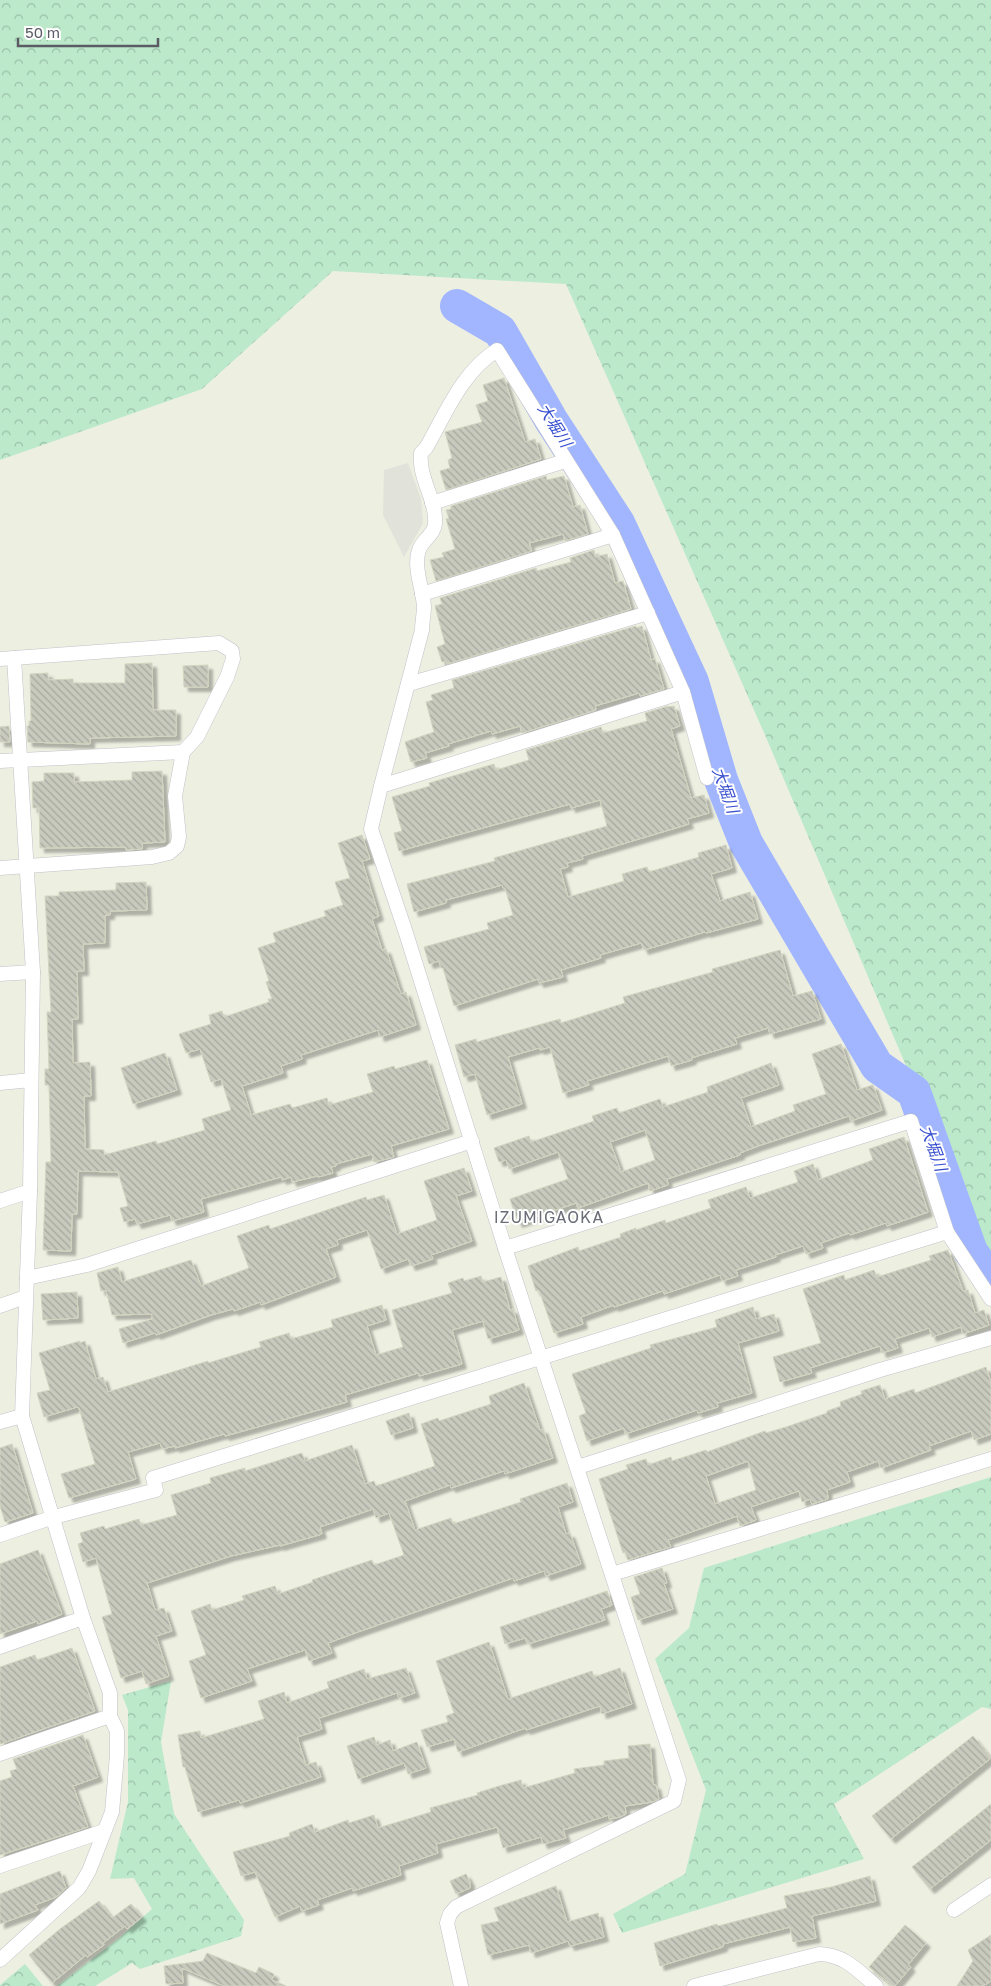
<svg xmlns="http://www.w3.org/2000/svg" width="991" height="1986" font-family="'Golos Text','Noto Sans JP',sans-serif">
	<defs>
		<pattern id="forest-crowns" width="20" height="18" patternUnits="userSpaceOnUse" patternTransform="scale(1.25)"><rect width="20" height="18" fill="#bbe9ca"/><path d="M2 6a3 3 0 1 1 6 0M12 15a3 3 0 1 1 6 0" fill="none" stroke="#9bc0a8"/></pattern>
		<pattern id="building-back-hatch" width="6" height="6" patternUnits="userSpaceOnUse" patternTransform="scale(1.25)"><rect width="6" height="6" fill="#c9cabe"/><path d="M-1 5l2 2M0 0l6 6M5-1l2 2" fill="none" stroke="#a6a79e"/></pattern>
		<filter id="shadow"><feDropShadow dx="4.5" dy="4.5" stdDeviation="1" flood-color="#0004"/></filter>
	</defs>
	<rect width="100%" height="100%" fill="#edefe1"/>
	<polygon fill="#e1e2d9" points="408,463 421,499 423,523 404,557 383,515 384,470"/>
	<g fill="url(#forest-crowns)">
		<polygon points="0,0 991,0 991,1254 974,1225 765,735 566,284 333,271 202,389 0,460"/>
		<polygon points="991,1477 991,1709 982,1707 834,1804 864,1859 622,1933 613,1914 685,1874 706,1790 655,1659 689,1628 704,1568"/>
		<polygon points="171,1681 161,1742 174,1814 244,1920 241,1936 140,1969 132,1963 95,1986 57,1986 118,1939 152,1909 134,1878 110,1879 128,1802 128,1710 122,1695"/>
		<polygon points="25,1964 43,1986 0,1986 0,1985"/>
	</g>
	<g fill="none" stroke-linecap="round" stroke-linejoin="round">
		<polyline stroke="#a1b6ff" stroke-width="34" points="457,306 500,331 551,420 618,523 692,682 721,780 746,843 877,1066 914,1092 971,1252 991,1279"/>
	</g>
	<g fill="url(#building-back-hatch)" stroke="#d3d4bf" fill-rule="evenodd" filter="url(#shadow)">
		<polygon points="504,378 525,442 535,439 541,459 446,490 440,471 450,468 448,460 452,458 445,432 482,422 476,405 488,401 483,385"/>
		<polygon points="546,476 547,480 564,476 573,507 580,505 588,534 565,541 563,534 529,543 532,551 436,581 430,560 444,557 442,553 455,549 446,519 449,518 446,510 451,509 451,506"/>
		<polygon points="594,550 595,557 607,554 615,583 623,581 631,609 447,664 446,661 442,662 437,647 445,644 435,606 442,604 440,598 536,568 537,571 571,562 570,558"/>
		<polygon points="636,626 636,628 642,626 651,660 655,659 664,689 640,696 639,693 595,706 596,710 522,733 520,726 492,734 491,731 448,744 449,746 425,753 427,758 411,762 405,742 434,732 426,702 433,700 431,695 454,688 452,680"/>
		<polygon points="152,663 153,710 176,710 176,736 90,738 90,744 28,742 27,726 29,726 29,721 31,721 30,674 48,673 48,680 73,679 73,683 125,683 125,664"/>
		<polygon points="208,665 208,687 184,687 183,666"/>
		<polygon points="668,706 669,707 674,706 680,726 671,729 691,798 704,795 709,813 687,819 689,824 582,856 583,859 567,863 568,867 560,869 568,897 624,881 622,874 647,867 649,872 699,857 698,853 726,845 732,868 711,874 720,901 750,892 758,919 706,933 705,932 644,950 641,943 600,955 601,958 561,970 563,977 539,983 538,979 454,1006 443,968 441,968 439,961 429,964 424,947 489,929 487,923 513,915 505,888 503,888 502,885 446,900 446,903 414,912 407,884 495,861 494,858 607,826 600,800 571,808 570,804 399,851 394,833 402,831 392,797 430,786 429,783 494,764 496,770 529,760 526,750 601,727 603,733 647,721 645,713"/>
		<polygon points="9,726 10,742 0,742 0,727"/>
		<polygon points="162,771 165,842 142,843 142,849 126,850 126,847 40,848 39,808 33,808 32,782 44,781 44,773 74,773 74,782 132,780 132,772"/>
		<polygon points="362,835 370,859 362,861 379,916 372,919 382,950 386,949 401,994 406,992 416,1025 380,1037 378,1030 301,1055 302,1059 281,1066 283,1073 242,1086 251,1115 290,1104 292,1108 327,1098 329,1105 373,1092 367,1074 394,1066 395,1069 427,1060 449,1129 391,1146 394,1157 374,1162 372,1154 336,1164 336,1166 331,1167 333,1173 318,1177 317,1176 292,1182 291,1177 282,1180 281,1177 201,1199 204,1212 172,1221 170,1215 137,1224 135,1219 124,1222 120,1208 128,1206 118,1172 78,1171 77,1214 72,1214 71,1251 43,1250 46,1162 51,1162 49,1085 45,1085 45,1069 49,1069 47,1012 51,1012 45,896 59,896 59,892 116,890 116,883 146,882 147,910 110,911 110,915 105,915 105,943 83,944 84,971 77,971 78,1019 72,1019 73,1063 90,1062 91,1096 84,1096 85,1149 104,1150 104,1155 156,1141 157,1144 205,1130 202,1119 231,1110 221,1079 211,1082 200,1049 186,1053 179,1034 211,1024 209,1015 222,1011 224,1017 269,1002 268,999 272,999 266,982 269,981 258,948 276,942 273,933 326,916 324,911 343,905 335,882 350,878 338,843"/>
		<polygon points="780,950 793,996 812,991 821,1019 770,1034 768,1028 735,1038 737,1044 691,1058 692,1060 671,1066 668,1056 587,1081 589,1085 563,1093 550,1047 540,1050 539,1048 508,1057 522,1104 487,1115 475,1074 464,1077 455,1045 476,1039 477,1042 560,1019 561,1023 625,1003 623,997 713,972 712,969"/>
		<path d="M841,1044L857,1090L873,1085L882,1110L851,1121L849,1116L758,1146L740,1153V1155L667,1179L668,1185L650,1191L648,1183L578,1208L576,1203L518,1223L510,1199L568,1179L558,1152L509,1169L506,1160L499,1162L494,1148L529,1136L531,1142L594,1121L592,1116L617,1108L619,1113L660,1099L663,1107L708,1092L707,1087L771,1063L779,1085L741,1098L751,1127L795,1111L793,1105L826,1094L812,1054ZM645,1130L655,1160L621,1172L610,1142Z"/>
		<polygon points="165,1053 177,1090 133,1104 121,1068"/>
		<polygon points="904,1137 928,1212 887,1226 886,1223 850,1235 849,1233 821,1243 823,1248 806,1254 803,1246 775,1255 776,1257 736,1270 738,1276 722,1281 720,1275 664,1294 663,1291 614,1307 614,1305 581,1317 583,1324 554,1333 539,1290 536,1291 528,1266 578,1247 579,1251 621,1237 620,1234 636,1228 636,1230 665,1220 666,1223 711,1208 708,1200 746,1187 750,1198 798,1182 794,1171 813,1164 818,1180 873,1160 869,1149"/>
		<polygon points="464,1168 472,1191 456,1196 472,1241 431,1255 433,1259 411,1266 408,1259 381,1269 367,1230 337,1240 338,1245 326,1249 336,1277 261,1305 260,1302 234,1311 233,1309 211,1315 156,1335 155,1333 123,1343 119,1329 152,1319 152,1314 112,1315 106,1290 101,1291 97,1273 118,1267 122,1282 191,1260 201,1286 249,1268 237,1236 269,1225 270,1229 366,1197 367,1200 384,1195 397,1234 437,1220 424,1181"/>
		<polygon points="948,1250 963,1291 968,1290 975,1313 984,1310 989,1325 963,1334 961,1327 932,1337 929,1328 895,1339 898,1348 882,1353 880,1346 810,1368 812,1373 780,1382 773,1357 821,1343 803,1289 844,1275 845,1280 874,1270 877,1277 931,1260 929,1256"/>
		<polygon points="481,1276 483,1282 501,1277 510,1310 513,1309 519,1330 488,1339 483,1321 452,1330 462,1364 419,1376 418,1373 345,1395 347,1402 225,1436 224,1434 175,1448 175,1446 162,1449 160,1443 128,1452 136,1479 69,1498 61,1474 95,1464 79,1408 77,1407 44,1417 37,1393 50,1390 39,1353 80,1341 80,1343 85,1341 96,1379 103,1377 108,1392 208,1361 208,1363 261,1347 259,1342 289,1333 291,1339 333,1327 331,1320 382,1305 386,1320 367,1326 376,1355 403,1347 392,1310 452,1293 448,1283 463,1278 464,1281"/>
		<polygon points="77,1292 78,1318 43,1320 41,1294"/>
		<polygon points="753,1307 756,1319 774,1314 779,1331 738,1343 752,1393 717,1403 718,1407 698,1413 697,1410 625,1434 624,1428 587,1441 579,1416 586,1413 572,1374 651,1348 650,1345 717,1327 715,1320"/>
		<path d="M986,1367L991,1383V1434L974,1440L971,1431L929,1446L931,1450L881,1468L878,1461L847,1472L850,1482L827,1490L828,1499L812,1504L810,1499L802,1502L799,1491L751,1507L756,1520L740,1526L737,1516L668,1540L671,1547L660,1550L628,1560L625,1552L623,1553L599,1479L628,1469L626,1465L646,1459L648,1465L671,1457L672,1461L706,1450L707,1452L765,1431L766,1433L786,1427L827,1413V1411L841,1406L840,1402L862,1394L861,1391L880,1385L885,1399L914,1389L915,1393ZM748,1461L756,1490L715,1504L706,1476Z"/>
		<polygon points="524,1383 540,1430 543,1429 553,1458 505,1474 504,1471 451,1488 450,1485 405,1501 415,1530 451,1518 453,1524 521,1502 520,1499 567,1483 573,1502 558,1507 566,1534 570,1533 581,1564 546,1576 544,1571 514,1581 513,1578 355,1633 328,1643 332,1653 309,1661 305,1650 247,1669 252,1681 201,1698 189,1661 206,1655 191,1611 210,1604 212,1610 244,1600 242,1596 275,1586 278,1594 313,1582 312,1580 372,1560 374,1565 404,1555 389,1513 376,1518 373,1509 320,1527 322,1534 280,1546 280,1545 231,1556 147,1583 155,1610 164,1608 172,1631 156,1636 169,1676 146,1684 142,1671 121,1678 102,1617 112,1614 96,1558 83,1562 78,1544 83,1542 80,1533 104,1526 105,1529 139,1519 141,1525 177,1515 171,1495 211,1483 210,1478 245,1468 245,1471 302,1453 305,1461 352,1445 365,1484 374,1481 376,1486 435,1466 421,1424 438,1418 439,1421 491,1404 489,1396"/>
		<polygon points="409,1413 413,1428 391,1435 386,1421"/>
		<polygon points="12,1444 33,1513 5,1522 0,1506 0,1448"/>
		<polygon points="38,1550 62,1614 38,1624 37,1621 0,1634 0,1564"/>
		<polygon points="662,1568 667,1583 664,1584 673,1609 638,1620 631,1597 640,1594 634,1577"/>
		<polygon points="607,1591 612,1605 601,1609 605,1620 528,1644 525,1638 505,1644 500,1627"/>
		<polygon points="489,1642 508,1699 592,1671 594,1677 620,1668 632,1704 602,1714 600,1706 526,1730 525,1728 458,1752 454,1739 427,1747 421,1730 448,1722 446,1716 454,1713 436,1661"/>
		<polygon points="72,1648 95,1711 0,1744 0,1667 35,1655 37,1660"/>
		<polygon points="406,1668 415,1693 399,1698 397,1693 319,1718 322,1729 297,1737 306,1765 316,1762 321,1777 240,1803 239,1800 198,1812 185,1767 183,1767 178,1735 200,1731 201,1738 264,1719 258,1701 284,1692 287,1703 329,1688 327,1682 364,1669 367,1679"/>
		<polygon points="83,1735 98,1777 73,1786 88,1827 0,1855 0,1781 12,1777 10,1771 17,1769 13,1759"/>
		<polygon points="973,1736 991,1758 891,1839 872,1816"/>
		<polygon points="374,1737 377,1745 390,1740 393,1751 417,1742 426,1768 408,1774 404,1763 358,1779 347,1746"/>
		<polygon points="650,1744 653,1785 656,1785 659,1799 652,1802 625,1806 626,1814 620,1817 609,1819 609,1815 563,1830 566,1838 543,1844 541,1837 503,1848 497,1827 436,1844 438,1853 399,1866 401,1875 353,1891 352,1888 317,1900 319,1905 302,1911 300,1906 275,1917 255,1872 241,1876 233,1852 290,1836 289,1833 312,1824 315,1832 348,1820 349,1823 374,1815 378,1828 431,1812 430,1808 478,1795 477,1793 499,1786 521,1780 523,1788 575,1773 574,1769 604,1765 604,1761 629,1758 628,1746"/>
		<polygon points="991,1804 991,1840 930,1889 912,1867"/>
		<polygon points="60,1871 66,1888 56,1897 35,1905 38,1910 0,1924 0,1894"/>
		<polygon points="466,1874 470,1882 470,1888 456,1894 450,1881"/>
		<polygon points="870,1876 876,1901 812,1916 816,1938 793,1942 790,1927 723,1944 723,1947 660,1966 654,1943 717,1924 718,1926 787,1908 784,1896 831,1887"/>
		<polygon points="556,1886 567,1922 598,1913 604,1937 570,1946 568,1941 531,1953 529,1945 488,1955 481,1925 499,1921 494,1908"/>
		<polygon points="99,1901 112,1918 131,1904 142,1917 127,1929 125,1926 103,1943 104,1945 87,1957 86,1955 52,1983 29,1955 60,1929"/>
		<polygon points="905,1925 926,1943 908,1965 911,1967 895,1986 893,1986 869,1967"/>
		<polygon points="991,1935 991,1981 983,1986 957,1986 973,1961 968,1950"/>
		<polygon points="207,1953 256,1973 259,1967 274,1974 272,1980 286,1986 224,1986 182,1968 183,1983 166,1984 164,1966 203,1961"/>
	</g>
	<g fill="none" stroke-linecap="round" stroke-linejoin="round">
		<g stroke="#c0c1c9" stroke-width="15">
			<g id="minor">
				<polyline points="432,503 565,461"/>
				<polyline points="422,594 613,535"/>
				<polyline points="0,659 219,643 232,651 233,659 227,677 197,737 183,752 175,796 179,837 177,846 169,853 152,857 0,868"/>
				<polyline points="409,684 648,613"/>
				<polyline points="683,692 707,778"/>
				<polyline points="0,761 183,752"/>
				<path d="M381,786L683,692L613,535L497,350C462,372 446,413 426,448L421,453C418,478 437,500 435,524C434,535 422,540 419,550C413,567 423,589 424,607C424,614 422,622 422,630L381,786L371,829L405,930L505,1248L679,1780L674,1801L456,1907L450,1914L447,1923L461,1986"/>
				<polyline points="0,974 33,972"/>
				<polyline points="0,1083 31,1080"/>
				<polyline points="0,1201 30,1191"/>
				<polyline points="947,1232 991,1299"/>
				<polyline points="27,1278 87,1265 472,1141"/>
				<polyline points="0,1306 25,1297"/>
				<polyline points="0,1422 22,1416"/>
				<polyline points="578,1467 880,1370 991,1338"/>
				<polyline points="0,1535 54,1517 156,1490 153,1478 947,1232 911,1121 505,1248"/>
				<polyline points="612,1574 991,1459"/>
				<polyline points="0,1647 83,1618"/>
				<polyline points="0,1754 110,1716"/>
				<polyline points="0,1866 104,1831"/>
				<polyline points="954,1910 991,1885"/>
				<polyline points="0,1960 79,1888 89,1871 112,1812 117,1755 117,1731 110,1716 110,1693 83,1618 22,1416 30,1191 33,972 14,658"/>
				<path d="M694,1986L819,1954C845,1955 857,1970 876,1986"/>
			</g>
		</g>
		<use href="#minor" stroke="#fff" stroke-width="14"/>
	</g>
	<g text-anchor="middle" stroke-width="4" stroke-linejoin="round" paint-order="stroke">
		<g font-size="16" font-style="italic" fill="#374ecf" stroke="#fff">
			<text transform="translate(555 425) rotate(58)" y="6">大堀川</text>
			<text transform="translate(726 790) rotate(70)" y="6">大堀川</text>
			<text transform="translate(934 1148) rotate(70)" y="6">大堀川</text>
		</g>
		<g font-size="16" letter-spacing="1" fill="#6b6d76" stroke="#fff">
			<text x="549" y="1223">IZUMIGAOKA</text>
		</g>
	</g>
	<path d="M18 38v8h140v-8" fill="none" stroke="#5a5b64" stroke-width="2.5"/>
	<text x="25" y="38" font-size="15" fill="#5a5b64" stroke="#ffffff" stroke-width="4" paint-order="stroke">50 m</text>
</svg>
